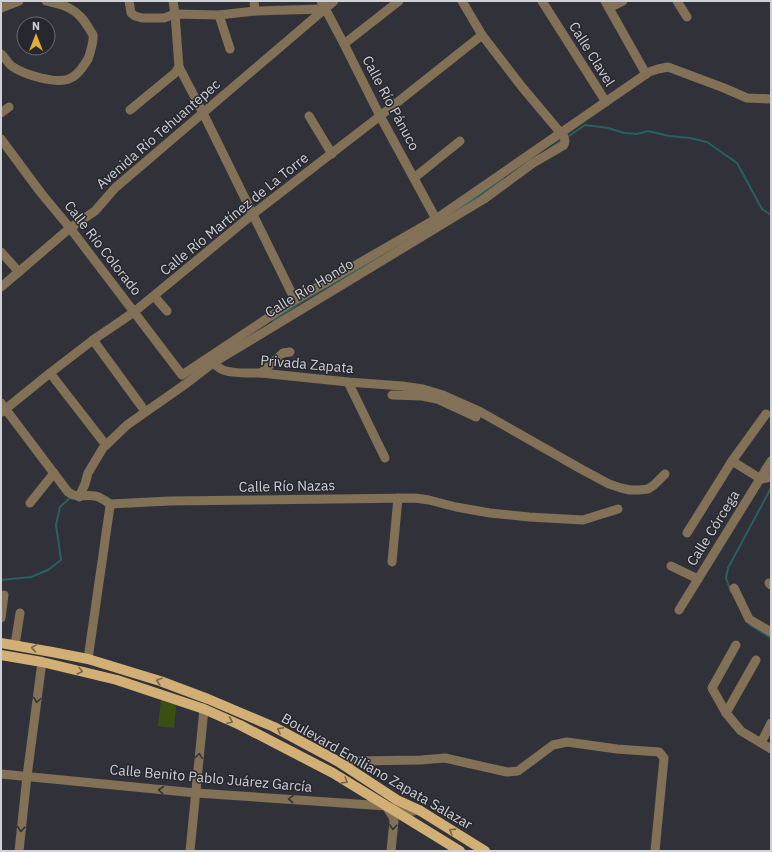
<svg xmlns="http://www.w3.org/2000/svg" width="772" height="852" font-family="'IBM Plex Sans',sans-serif">
	<rect width="100%" height="100%" fill="#313239"/>
	<polygon fill="#3a5012" points="161,700 176,705 174,728 158,726"/>
	<g fill="none" stroke-linecap="round" stroke-linejoin="round">
		<g stroke="#276161" stroke-width="2">
			<polyline points="566,138 585,125 608,128 624,133 637,134 648,131 669,136 690,138 707,142 737,163 762,209 771,215"/>
			<polyline points="549,149 562,140"/>
			<polyline points="458,210 504,179"/>
			<polyline points="273,321 303,301 379,257"/>
			<polyline points="1,580 31,577 48,570 61,560 56,525 60,507 71,497"/>
			<polyline points="731,592 726,578 728,568 771,488"/>
			<polyline points="749,623 750,625 771,638"/>
		</g>
		<g stroke="#827156" stroke-width="9">
			<polyline points="129,1 131,13 135,16 142,18 164,18 175,14 219,15 255,11 324,9"/>
			<polyline points="173,1 175,14 179,67 203,113 295,300"/>
			<polyline points="254,1 255,11"/>
			<polyline points="321,1 344,44 380,116 436,219"/>
			<polyline points="542,1 606,102"/>
			<polyline points="605,1 646,74"/>
			<polyline points="677,1 687,17"/>
			<polyline points="1,8 19,1"/>
			<polyline points="609,8 623,1"/>
			<polyline points="219,15 230,49"/>
			<polyline points="344,44 399,1"/>
			<path d="M1,54C6,58 8,64 13,67C25,75 56,84 69,79C78,75 83,67 88,59C90,54 94,40 93,35C92,33 91,32 90,30C84,20 79,13 69,8C62,4 54,3 46,1"/>
			<polyline points="130,110 175,73 179,67"/>
			<polyline points="1,113 9,107"/>
			<polyline points="309,116 332,154"/>
			<polyline points="1,139 41,193 70,228 182,375 295,300 436,219 649,72 658,69 668,67 724,88 747,98 771,99"/>
			<polyline points="414,178 460,141"/>
			<polyline points="1,252 19,272"/>
			<polyline points="1,287 70,228 95,211 115,188 334,1"/>
			<polyline points="154,296 167,311"/>
			<polyline points="93,340 142,407"/>
			<path d="M213,363C215,365 218,367 221,369C229,374 251,373 261,373L348,382L402,386L423,389L443,395L479,411L581,469L609,484L621,488L630,490H639L648,489L654,485L665,474"/>
			<polyline points="50,373 102,440"/>
			<polyline points="261,373 283,353 290,352"/>
			<polyline points="348,382 385,458"/>
			<polyline points="392,395 422,396 437,399 476,417"/>
			<path d="M1,403L68,492C78,499 84,494 95,496C100,497 106,501 110,504L170,501L415,498L429,500L456,507L490,513L529,517L583,520L618,509"/>
			<polyline points="2,412 50,373 93,340 134,312 253,214 380,116 482,35"/>
			<polyline points="732,461 761,479 771,477"/>
			<polyline points="79,497 85,484 88,473 103,448 127,425 187,383 213,363 484,199 533,163 564,145 565,141 564,137 522,87 482,35 462,1"/>
			<polyline points="30,503 54,473"/>
			<polyline points="687,533 732,461 766,414"/>
			<polyline points="392,562 398,498"/>
			<polyline points="671,566 698,579"/>
			<polyline points="769,583 771,585"/>
			<polyline points="734,588 749,619 771,632"/>
			<polyline points="679,610 771,461"/>
			<polyline points="1,618 4,595"/>
			<polyline points="15,645 20,613"/>
			<polyline points="736,645 712,688 726,713 741,731 771,749"/>
			<polyline points="88,659 110,506 110,504"/>
			<polyline points="726,713 756,660"/>
			<polyline points="761,743 771,723"/>
			<polyline points="339,762 355,761 421,760 445,758 507,772 518,771 553,745 567,742 617,749 659,752 664,758 655,851"/>
			<polyline points="1,774 196,793 386,806 406,812 419,810"/>
			<polyline points="386,806 393,817 394,821 391,851"/>
			<polyline points="19,851 27,776 42,662"/>
			<polyline points="190,851 204,709"/>
		</g>
		<g stroke="#d1af75" stroke-width="10">
			<polyline points="1,643 52,652 88,659 160,681 208,699 274,727 339,762 397,800 419,810 485,851"/>
			<polyline points="1,655 42,662 117,680 204,709 240,725 333,773 460,851"/>
		</g>
	</g>
	<defs><path id="oneway-chevron" d="M-2-3.5L2.5 0L-2 3.5" fill="none" stroke-width="1.6" stroke-linecap="round" stroke-linejoin="round"/></defs>
	<g stroke="#73654e">
		<use href="#oneway-chevron" transform="translate(34 648) rotate(-170)"/>
		<use href="#oneway-chevron" transform="translate(80 671) rotate(14)"/>
		<use href="#oneway-chevron" transform="translate(159 681) rotate(-162)"/>
		<use href="#oneway-chevron" transform="translate(230 721) rotate(23)"/>
		<use href="#oneway-chevron" transform="translate(280 730) rotate(-152)"/>
		<use href="#oneway-chevron" transform="translate(345 781) rotate(32)"/>
		<use href="#oneway-chevron" transform="translate(452 831) rotate(-148)"/>
	</g>
	<g stroke="#353335">
		<use href="#oneway-chevron" transform="translate(37 700) rotate(98)"/>
		<use href="#oneway-chevron" transform="translate(199 756) rotate(-84)"/>
		<use href="#oneway-chevron" transform="translate(161 790) rotate(-174)"/>
		<use href="#oneway-chevron" transform="translate(291 799) rotate(-176)"/>
		<use href="#oneway-chevron" transform="translate(393 827) rotate(95)"/>
		<use href="#oneway-chevron" transform="translate(21 829) rotate(96)"/>
	</g>
	<g text-anchor="middle" stroke-width="3" stroke-linejoin="round" paint-order="stroke">
		<g font-size="14" fill="#d0d1d5" stroke="#27282f">
			<text transform="translate(592 54) rotate(58)" y="5">Calle Clavel</text>
			<text transform="translate(391 103) rotate(62)" y="5">Calle Río Pánuco</text>
			<text transform="translate(158 134) rotate(-41)" y="5">Avenida Río Tehuantepec</text>
			<text transform="translate(234 214) rotate(-39)" y="5">Calle Río Martínez de La Torre</text>
			<text transform="translate(103 248) rotate(52)" y="5">Calle Río Colorado</text>
			<text transform="translate(309 288) rotate(-31)" y="5">Calle Río Hondo</text>
			<text transform="translate(307 364) rotate(5)" y="5">Privada Zapata</text>
			<text transform="translate(287 486) rotate(-1)" y="5">Calle Río Nazas</text>
			<text transform="translate(713 528) rotate(-58)" y="5">Calle Córcega</text>
			<text transform="translate(377 771) rotate(30)" y="5">Boulevard Emiliano Zapata Salazar</text>
			<text transform="translate(211 778) rotate(5)" y="5">Calle Benito Pablo Juárez García</text>
		</g>
	</g>
	<rect width="772" height="852" fill="none" stroke="#d0d1d5" stroke-width="4"/>
	<g transform="translate(36 36)"><circle r="19" fill="#27282f" stroke="#6b6c71"/>
	<path d="M0-3L7 15L0 10L-7 15Z" fill="#e1af34"/>
	<text y="-6" font-size="11" font-weight="bold" text-anchor="middle" fill="#d0d1d5">N</text>
	</g>
</svg>
